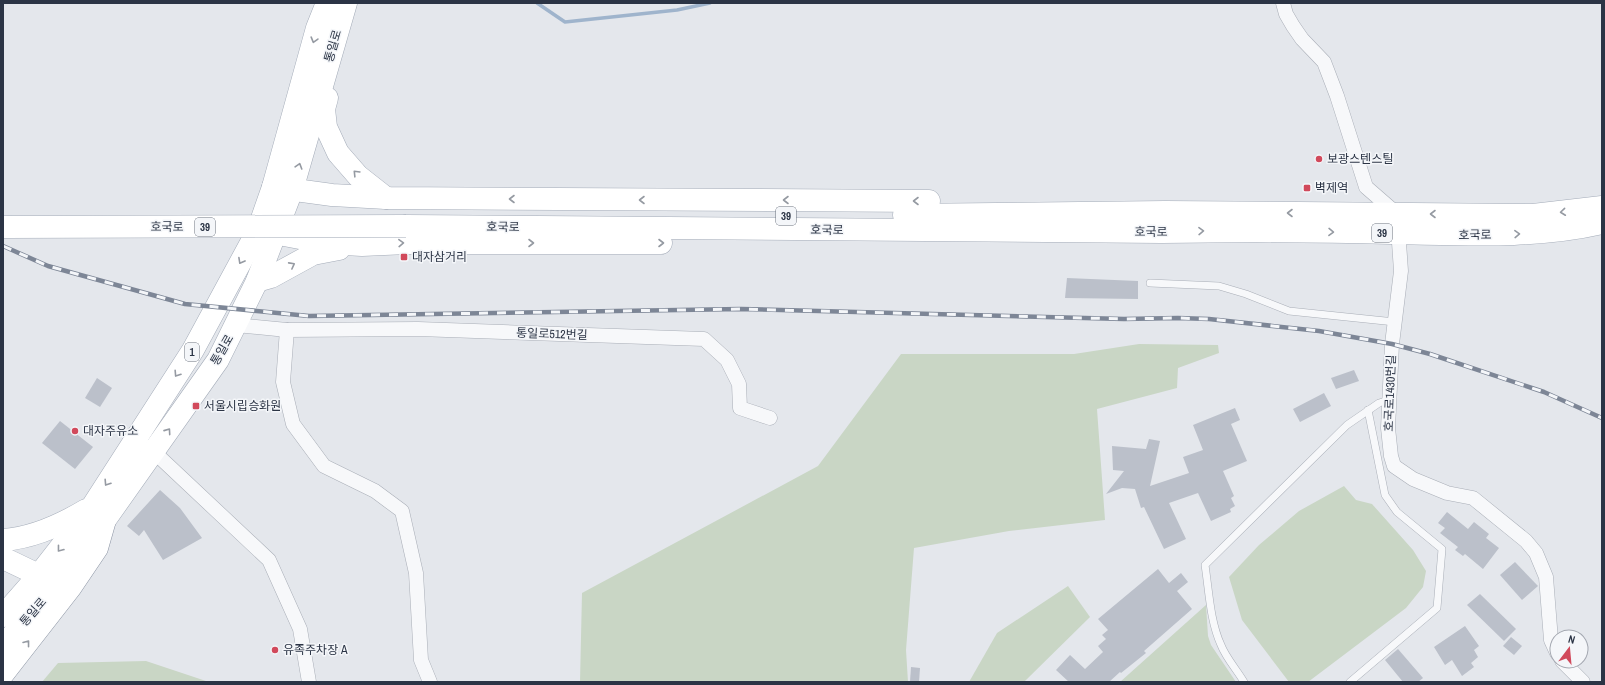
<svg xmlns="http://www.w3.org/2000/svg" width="1605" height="685" font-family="'Archivo Narrow','Noto Sans KR',sans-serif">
	<rect width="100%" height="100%" fill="#e4e7ec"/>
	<g fill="#c9d6c5">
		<polygon points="1139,344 1218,345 1219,353 1178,368 1177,388 1097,409 1105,520 1009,531 914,548 906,650 908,682 580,682 582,593 818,466 901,354 1074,354"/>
		<polygon points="1344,486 1356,500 1372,504 1413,550 1426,571 1423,587 1406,608 1308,682 1289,682 1242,620 1229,577 1259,545 1299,511"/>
		<polygon points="1068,586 1090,617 1024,682 969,682 997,633"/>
		<polygon points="1206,605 1208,636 1211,645 1236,682 1120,682"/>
		<polygon points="146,661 209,682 42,682 58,663"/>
	</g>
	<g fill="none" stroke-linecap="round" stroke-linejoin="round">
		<polyline stroke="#9fb4cc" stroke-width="3.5" points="537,3 565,22 677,10 710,3"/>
	</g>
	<g fill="#bbc0ca">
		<polygon points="1067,278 1138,281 1138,299 1065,298"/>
		<polygon points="1354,370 1359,381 1336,389 1331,378"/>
		<polygon points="97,378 112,388 100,407 85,398"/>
		<polygon points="1324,393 1331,406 1300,422 1293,409"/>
		<polygon points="1235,408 1240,420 1231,424 1247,461 1223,471 1234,496 1231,498 1235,506 1230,509 1231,512 1211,521 1198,493 1169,503 1186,539 1164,549 1144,507 1141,508 1135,489 1122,488 1106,494 1124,471 1113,470 1112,446 1146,449 1149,439 1160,441 1150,486 1189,473 1183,457 1203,450 1193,425"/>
		<polygon points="60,421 93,447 75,469 42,443"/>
		<polygon points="160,490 180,508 202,538 163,560 144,530 139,536 127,526"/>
		<polygon points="1447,512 1468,529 1474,522 1489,534 1486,538 1499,548 1483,569 1465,554 1463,556 1455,550 1458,547 1440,533 1445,528 1438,523"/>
		<polygon points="1515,562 1538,586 1522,600 1500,575"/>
		<polygon points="1158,569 1169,583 1181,573 1188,582 1177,591 1192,609 1144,651 1146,653 1121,673 1120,672 1109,682 1069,682 1056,670 1070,655 1085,669 1103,652 1098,646 1106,639 1102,635 1108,630 1098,619"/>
		<polygon points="1480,594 1516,629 1504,641 1467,605"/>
		<polygon points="1465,626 1479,646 1474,650 1478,657 1471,663 1474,667 1462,676 1452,660 1445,665 1434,647"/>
		<polygon points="1511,637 1522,646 1514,655 1503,646"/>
		<polygon points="1398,649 1423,678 1418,682 1403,682 1385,660"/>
		<polygon points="911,667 920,668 919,682 910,682"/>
	</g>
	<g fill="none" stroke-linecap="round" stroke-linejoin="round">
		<g stroke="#a9aeb7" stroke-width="8">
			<g id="service">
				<polyline points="1150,283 1219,286 1246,294 1289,311 1395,322"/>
				<path d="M1244,682C1237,670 1226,658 1221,645C1210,621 1209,591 1205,565L1347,425L1379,403L1389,400"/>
				<polyline points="1350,682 1437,608 1442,549 1397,512 1385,495 1368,410"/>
			</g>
		</g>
		<g stroke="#a9aeb7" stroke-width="15">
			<g id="minor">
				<polyline points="1283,3 1286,14 1293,26 1302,39 1324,62 1337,96 1366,187 1397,214 1401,271 1392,344 1388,428 1391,456 1394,466 1413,479 1447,493 1473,498 1526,541 1536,553 1546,577 1551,640 1557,653"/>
				<polyline points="236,325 287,330 418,329 704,339 727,360 739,384 740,408 770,418"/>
				<polyline points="287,330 283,382 293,424 324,466 375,491 402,511 416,573 421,660 430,682"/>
				<polyline points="147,447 153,451 269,560 300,629 309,682"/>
				<polyline points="1562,661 1583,682"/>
			</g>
		</g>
		<g stroke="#a3abb8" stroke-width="23">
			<g id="primary">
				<polyline points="327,98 324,109 326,127 338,153 358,176 386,198"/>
				<polyline points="273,187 332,195 386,198 929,201"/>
				<polyline points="904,215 1165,212 1533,215 1602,207"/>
				<path d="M406,226L1162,232C1238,231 1315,231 1391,233C1462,234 1532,239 1602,223"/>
				<polyline points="263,231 326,243 362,245 407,243 661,243"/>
				<polyline points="257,281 271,277 313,254 339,249"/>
				<path d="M3,540C32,538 61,525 86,510"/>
				<polyline points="3,558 51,581"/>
				<polyline points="3,616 39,575 92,507 193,350 258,230 273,187 317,28 327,3"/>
				<polyline points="3,646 57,585 105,520 218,360 257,281 292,190 346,3"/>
			</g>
		</g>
		<g stroke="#8b94a3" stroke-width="23">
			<polyline id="motorway" points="3,674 70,588 97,548 105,520"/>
		</g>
		<use href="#service" stroke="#f7f8fa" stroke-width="7"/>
		<use href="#minor" stroke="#f7f8fa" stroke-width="14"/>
		<use href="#primary" stroke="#fff" stroke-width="22"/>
		<use href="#motorway" stroke="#fff" stroke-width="22"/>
		<g stroke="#7d8696" stroke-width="4.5">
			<polyline id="rail" points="3,246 48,266 185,304 309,316 741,309 1124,319 1178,318 1209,319 1319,331 1392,344 1430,354 1544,392 1602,418"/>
		</g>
		<use href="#rail" stroke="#f4f6f9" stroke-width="3" stroke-dasharray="9" stroke-linecap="butt"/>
		<g stroke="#a3abb8" stroke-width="23" stroke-linecap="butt">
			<polyline id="primary-bridge" points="3,227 406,226"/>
		</g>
		<use href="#primary-bridge" stroke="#fff" stroke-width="22"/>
	</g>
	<defs><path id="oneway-chevron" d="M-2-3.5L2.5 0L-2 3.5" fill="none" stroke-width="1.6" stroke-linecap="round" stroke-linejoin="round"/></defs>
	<g stroke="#959aa2">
		<use href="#oneway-chevron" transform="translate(314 40) rotate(106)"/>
		<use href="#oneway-chevron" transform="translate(299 166) rotate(-73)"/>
		<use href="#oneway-chevron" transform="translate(356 173) rotate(-134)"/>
		<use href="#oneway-chevron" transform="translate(512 199) rotate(-180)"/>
		<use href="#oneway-chevron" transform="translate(642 200) rotate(-180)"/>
		<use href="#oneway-chevron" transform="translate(786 200) rotate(-180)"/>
		<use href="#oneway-chevron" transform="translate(916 201) rotate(-180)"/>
		<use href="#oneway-chevron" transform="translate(1563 212) rotate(174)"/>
		<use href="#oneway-chevron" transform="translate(1290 213) rotate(-180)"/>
		<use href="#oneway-chevron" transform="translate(1433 214) rotate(-180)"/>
		<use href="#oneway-chevron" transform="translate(1201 231) rotate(-1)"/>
		<use href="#oneway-chevron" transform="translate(1331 232) rotate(1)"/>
		<use href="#oneway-chevron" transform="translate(1517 234) rotate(-2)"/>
		<use href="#oneway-chevron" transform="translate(401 243) rotate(-2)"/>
		<use href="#oneway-chevron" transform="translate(531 243)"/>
		<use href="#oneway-chevron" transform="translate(661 243)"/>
		<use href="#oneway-chevron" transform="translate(241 261) rotate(119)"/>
		<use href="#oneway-chevron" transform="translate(292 265) rotate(-28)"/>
		<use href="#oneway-chevron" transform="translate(177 374) rotate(123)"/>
		<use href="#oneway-chevron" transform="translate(168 431) rotate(-55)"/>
		<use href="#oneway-chevron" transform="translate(107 483) rotate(123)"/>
		<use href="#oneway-chevron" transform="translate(60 549) rotate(128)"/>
		<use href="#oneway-chevron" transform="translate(27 643) rotate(-52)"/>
	</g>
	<g fill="#d1495b" stroke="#f4f6f9" stroke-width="1.5">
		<circle cx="1319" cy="159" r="4"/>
		<rect x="1303" y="184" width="8" height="8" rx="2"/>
		<rect x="400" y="253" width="8" height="8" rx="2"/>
		<rect x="192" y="402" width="8" height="8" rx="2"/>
		<circle cx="75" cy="431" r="4"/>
		<circle cx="275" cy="650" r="4"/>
	</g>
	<g text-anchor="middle" stroke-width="3" stroke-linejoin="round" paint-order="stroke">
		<g fill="#f4f6f9" stroke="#676e7b" stroke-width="1">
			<rect x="776" y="207" width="20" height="18" rx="3"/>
			<rect x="195" y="218" width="20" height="18" rx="3"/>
			<rect x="1372" y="224" width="20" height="18" rx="3"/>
			<rect x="185" y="343" width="14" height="18" rx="3"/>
		</g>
		<g font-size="11" font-weight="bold" fill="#2b3445">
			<text x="786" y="220">39</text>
			<text x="205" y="231">39</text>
			<text x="1382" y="237">39</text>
			<text x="192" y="356">1</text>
		</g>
		<g font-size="12" fill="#2b3445" stroke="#f4f6f9">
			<text transform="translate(333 46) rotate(-74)" y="4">통일로</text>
			<text x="167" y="231">호국로</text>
			<text transform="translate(503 227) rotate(1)" y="4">호국로</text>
			<text transform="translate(827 230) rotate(1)" y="4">호국로</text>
			<text x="1151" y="236">호국로</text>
			<text transform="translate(1475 235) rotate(-1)" y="4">호국로</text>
			<text transform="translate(552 334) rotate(2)" y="4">통일로512번길</text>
			<text transform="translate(222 350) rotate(-60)" y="4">통일로</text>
			<text transform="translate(1390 393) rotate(-88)" y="4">호국로1430번길</text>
			<text transform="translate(33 612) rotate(-49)" y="4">통일로</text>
		</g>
		<g font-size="12" fill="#2b3445" stroke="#f4f6f9" text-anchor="start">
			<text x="1327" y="163">보광스텐스틸</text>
			<text x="1315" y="192">벽제역</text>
			<text x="412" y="261">대자삼거리</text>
			<text x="204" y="410">서울시립승화원</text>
			<text x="83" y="435">대자주유소</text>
			<text x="283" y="654">유족주차장 A</text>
		</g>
	</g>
	<rect width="1605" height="685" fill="none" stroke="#2b3445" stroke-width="8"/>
	<g transform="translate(1569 649) rotate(16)"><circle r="19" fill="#f4f6f9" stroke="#a4a8b1"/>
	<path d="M0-3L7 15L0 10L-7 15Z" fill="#d1495b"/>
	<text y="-6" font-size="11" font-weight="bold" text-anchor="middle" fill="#2b3445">N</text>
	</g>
</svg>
